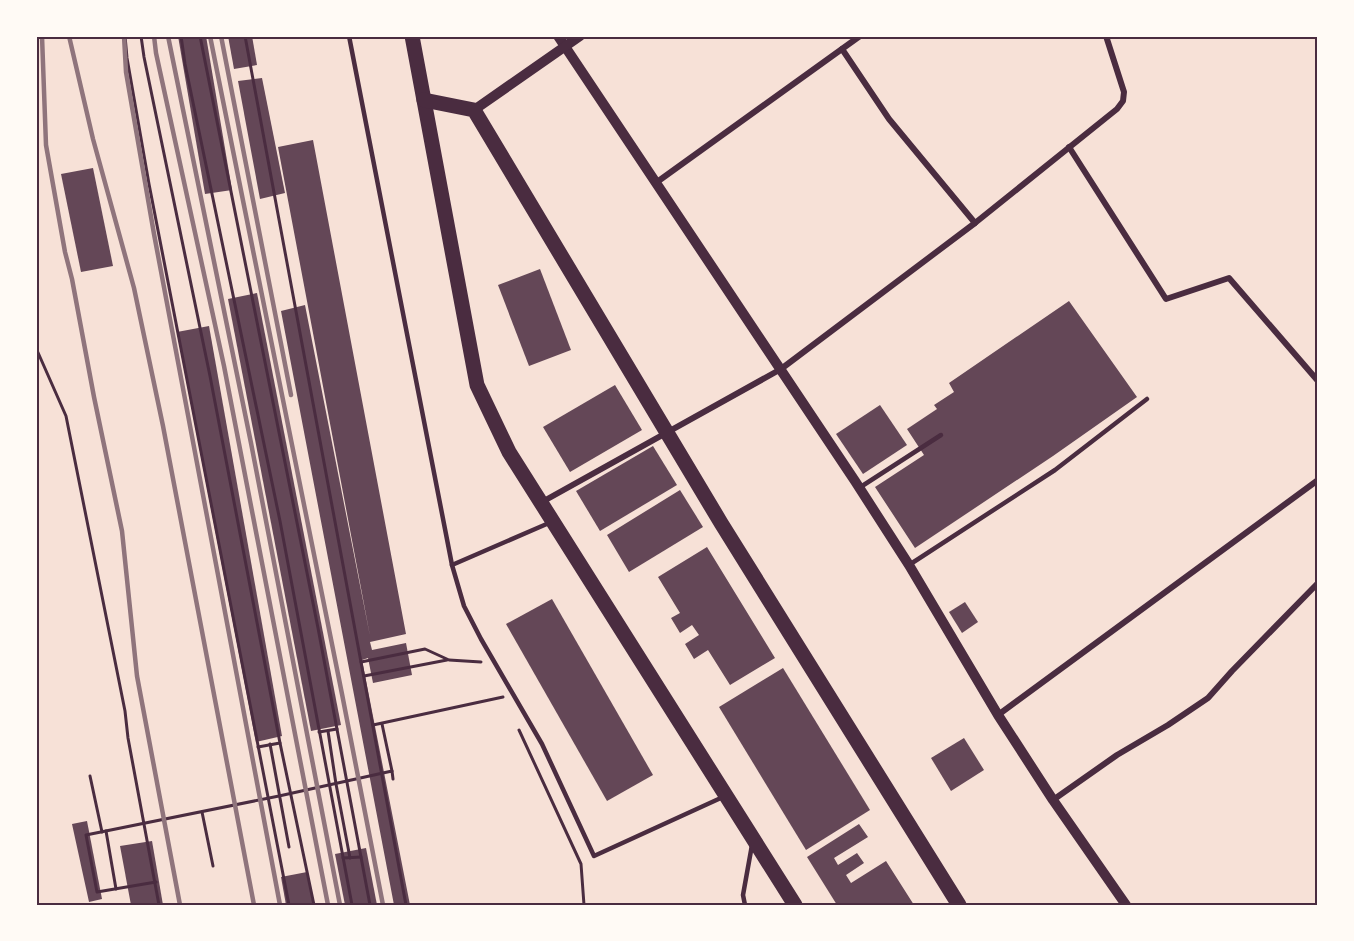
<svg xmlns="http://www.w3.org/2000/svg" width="1354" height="941" font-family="'DM Sans',sans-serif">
	<rect width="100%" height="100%" fill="#f7e1d7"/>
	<g fill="#644757">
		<polygon points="178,36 206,36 232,190 205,194"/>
		<polygon points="228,36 252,36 257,65 234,69"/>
		<polygon points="262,78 285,193 260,199 238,81"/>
		<polygon points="313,140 406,634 370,642 372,650 406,643 412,675 373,683 368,658 362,660 410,905 394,905 281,311 305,305 370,636 278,147"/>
		<polygon points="93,168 113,266 81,272 61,174"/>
		<polygon points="540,269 571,350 529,366 498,285"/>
		<polygon points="257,293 341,725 311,731 228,299"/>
		<polygon points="1069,301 1137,397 1053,456 915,548 875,487 924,455 907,429 937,409 934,405 954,392 949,383"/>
		<polygon points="209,326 282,736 256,742 177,332"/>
		<polygon points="615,385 642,430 570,472 543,427"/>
		<polygon points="880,405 907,445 863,474 836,434"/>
		<polygon points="653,446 677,485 600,531 576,491"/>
		<polygon points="680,490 703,527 629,572 607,535"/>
		<polygon points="707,547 775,658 730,685 708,650 694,659 685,644 699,635 692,625 680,633 671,618 680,613 658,577"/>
		<polygon points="552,599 653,775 607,801 506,624"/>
		<polygon points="965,602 978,622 962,633 949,612"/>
		<polygon points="783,668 870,810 806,850 719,707"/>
		<polygon points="964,738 984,770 951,791 931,758"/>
		<polygon points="87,821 102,899 89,902 72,824"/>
		<polygon points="859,824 868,837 834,858 838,865 857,853 864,863 846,875 851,883 886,861 914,905 837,905 807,857"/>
		<polygon points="152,841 163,905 131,905 120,846"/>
		<polygon points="366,848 377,905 345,905 335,854"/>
		<polygon points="307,872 313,905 286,905 281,877"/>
	</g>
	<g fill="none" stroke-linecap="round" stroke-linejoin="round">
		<g stroke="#4a2c40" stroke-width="3">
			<polyline points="125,36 127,58 149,184 289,905"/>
			<polyline points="141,36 144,57 210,376 280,743 314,905"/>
			<polyline points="181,36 185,64 280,521 352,905"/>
			<polyline points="200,36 318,628 370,905"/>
			<polyline points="245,36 406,905"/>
			<polyline points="36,348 66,416 125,711 128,738 159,905"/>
			<polyline points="361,662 425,649 449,660 481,662"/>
			<polyline points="364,676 447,660"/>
			<polyline points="382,724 392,771"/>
			<polyline points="373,725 503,697"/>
			<polyline points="519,730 581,864 584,905"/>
			<polyline points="328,731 336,784 350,858"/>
			<polyline points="319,732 337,729"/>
			<polyline points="270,744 289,847"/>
			<polyline points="258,747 280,743"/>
			<polyline points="90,776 102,832"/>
			<polyline points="202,812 213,866"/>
			<polyline points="106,831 116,889"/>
			<polyline points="343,858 361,857"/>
			<polyline points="156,882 97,892 86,835 279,796 392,771 393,779"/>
		</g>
		<g stroke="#4a2c40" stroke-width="4.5">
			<polyline points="349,36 452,565 464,606 481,639 542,744 594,856 723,797"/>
			<polyline points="859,488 941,435"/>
			<polyline points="452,565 549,523"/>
			<polyline points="909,565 1055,470 1147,399"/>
			<polyline points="745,905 743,895 752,845"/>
		</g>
		<g stroke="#4a2c40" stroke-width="6">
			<polyline points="842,49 889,119 975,223"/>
			<polyline points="1069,147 1166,299 1229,278 1318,381"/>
			<polyline points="657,182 860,36"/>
			<polyline points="542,502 781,369 975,223 1117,109 1123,101 1124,92 1106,36"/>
			<polyline points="998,715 1318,480"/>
			<polyline points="1053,800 1117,755 1168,725 1208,698 1232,671 1318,583"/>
		</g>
		<g stroke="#4a2c40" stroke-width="10">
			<polyline points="558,36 855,481 909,565 998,715 1053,800 1126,905"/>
			<polyline points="474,110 580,36"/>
		</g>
		<g stroke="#4a2c40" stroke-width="15">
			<polyline points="412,36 477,385 509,452 795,905"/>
			<polyline points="424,100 474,110 721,523 959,905"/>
		</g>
		<g stroke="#8f747c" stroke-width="4.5">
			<polyline points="42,36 46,145 65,252 72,279 94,397 122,531 137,676 180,905"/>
			<polyline points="69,36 93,139 134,288 163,426 254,905"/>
			<polyline points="124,36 126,72 154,234 280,905"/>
			<polyline points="154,36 156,53 224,366 328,905"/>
			<polyline points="168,36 251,443 340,905"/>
			<polyline points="210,36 342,694 383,905"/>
			<polyline points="221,36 291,395"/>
		</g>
	</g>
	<rect width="1354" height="941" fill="none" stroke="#fffaf5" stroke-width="75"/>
	<rect x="38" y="38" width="1278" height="866" fill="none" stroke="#4a2c40" stroke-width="2"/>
</svg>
